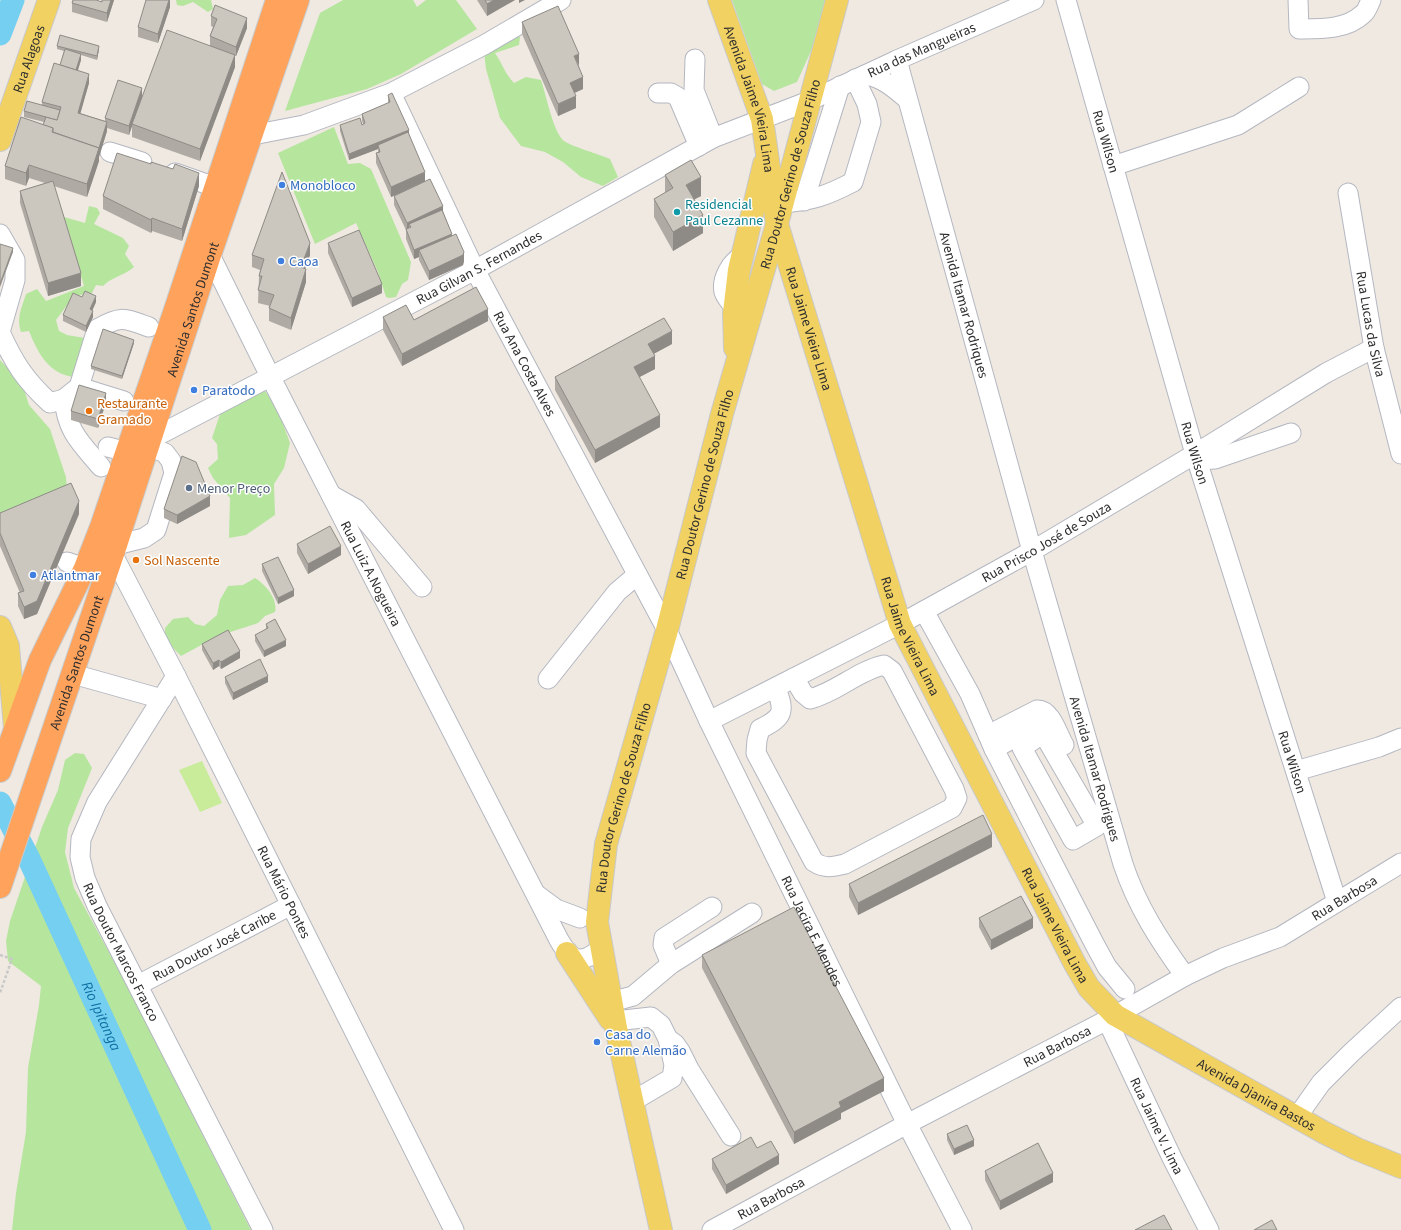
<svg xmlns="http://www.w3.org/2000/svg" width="1401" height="1230" font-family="'Source Sans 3',sans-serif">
	<rect width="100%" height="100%" fill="#efe9e1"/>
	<g fill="#b6e59e">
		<polygon points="176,0 211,0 213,9 208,12 193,2 183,6 177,5"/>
		<polygon points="343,0 413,0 417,7 426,0 456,0 477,29 401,74 367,89 285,111 320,13"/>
		<polygon points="732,0 832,0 829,11 797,82 774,91 762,84"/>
		<path d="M515,34L520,37L519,45L495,53C502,63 505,74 514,83L526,77L541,80C546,94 553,132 564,141C573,147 599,154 610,159L618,177L603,186L581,177L563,162L545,152L521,146L500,118L486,69L484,52Z"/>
		<polygon points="334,127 348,164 360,163 371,169 411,262 408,280 402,284 396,297 389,298 386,297 378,272 356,223 315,244 278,153"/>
		<path d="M89,206L97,208L100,213L94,224L123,238L129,246L125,254L134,267C124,276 111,277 103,286L96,285L92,293L74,296L56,320L59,331L67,335L85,338L73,377C48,373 38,353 29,331L21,332C16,318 22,307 26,294L37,289L46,301L84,286L64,217L85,223Z"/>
		<polygon points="0,360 22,383 29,405 50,429 66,477 67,490 0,522"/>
		<polygon points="265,391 278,410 290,443 284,468 274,484 275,515 246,535 229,538 230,498 213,478 208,468 218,459 217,444 212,438 221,411 250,393"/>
		<path d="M255,578C266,585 278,599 275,612L265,616L258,623L218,636L181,656L165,640V628L173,619L188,617L195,624L204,626L217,615L220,600L228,586L243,585Z"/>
		<polygon points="75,753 84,754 92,768 68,828 65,852 74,888 124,980 251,1230 12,1230 16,1193 26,1132 28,1068 39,1005 41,986 8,961 6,941 10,921 42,827 58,790 65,760"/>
	</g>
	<polygon fill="#c9ec9a" points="202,761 222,803 200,812 179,770"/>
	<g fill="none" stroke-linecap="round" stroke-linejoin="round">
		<g stroke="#75cff0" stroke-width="23">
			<polyline points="0,34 13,0"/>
			<path id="s1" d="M0,803L29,859L200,1230"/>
		</g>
		<g stroke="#b4b7c1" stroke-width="21">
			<g id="minor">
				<path id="s2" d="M1066,0L1195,454L1337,902"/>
				<path d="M1298,0L1299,29C1320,29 1346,30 1363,14C1367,11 1369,4 1371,0"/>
				<polyline points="695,59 694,90 713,138"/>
				<path id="s3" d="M897,60L1032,551L1123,864C1137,906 1159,940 1185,976"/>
				<path d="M865,75C883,78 893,87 907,99"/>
				<path id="s4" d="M391,93L475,270L667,630L709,721L907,1124L962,1230"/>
				<polyline points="658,93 671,93 678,97 699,146"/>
				<polyline points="253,135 304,125 391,93 484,45 561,0"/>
				<polyline points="110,152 142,162"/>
				<polyline points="1113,166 1238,125 1299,87"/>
				<polyline points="175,173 215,187"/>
				<path id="s5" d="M1348,193L1374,348L1401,454"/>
				<polyline points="804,201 840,86"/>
				<path d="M783,203C814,200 826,196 853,182L871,122L867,104L855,79"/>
				<path d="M0,234L15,260V280L0,332C14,363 25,380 50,403L64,399L79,387L97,329C121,315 124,318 149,327"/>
				<path id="s6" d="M210,255L270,376L559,940C571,961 581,966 601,948"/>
				<path d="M735,308C731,303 726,298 724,292C721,279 731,262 742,256"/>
				<polyline points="82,388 124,401"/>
				<path d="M64,399C67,432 81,443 101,467"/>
				<path id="s7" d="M151,439L475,270L713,138L809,101L897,60L1034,0"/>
				<polyline points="108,447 127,452"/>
				<polyline points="1197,460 1215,459 1291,433"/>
				<polyline points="331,495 356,509 422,587"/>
				<polyline points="116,545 144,538 156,530 174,473 171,461 165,453 149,446"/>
				<path id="s8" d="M113,555L176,676L454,1230"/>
				<polyline points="67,562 85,568"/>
				<polyline points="924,611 970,694 994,749 1095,945 1107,967 1125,989"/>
				<polyline points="73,674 162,699"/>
				<path id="s9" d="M176,676L97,802L81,839L80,857L85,878L97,906L263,1230"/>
				<polyline points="548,679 617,592 637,575"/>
				<path d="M776,688C785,712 784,717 760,729L757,740L756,753L814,862C825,869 833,867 845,864L952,808L957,798L954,789L892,671L884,665C857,671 837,692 810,699L803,693L794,678"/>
				<path id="s10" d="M709,721L900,624L1032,551L1195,454L1326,373L1374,348"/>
				<path d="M988,735L1037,710C1051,709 1058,735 1064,745"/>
				<polyline points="994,749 1031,728 1037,728 1043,733 1097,826 1073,840 1022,748 1043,733"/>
				<polyline points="1296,771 1379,747 1401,738"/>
				<polyline points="537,895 556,909 580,918"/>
				<polyline points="671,964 663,945 664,938 712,907"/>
				<path id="s11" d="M138,985L291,905"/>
				<polyline points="611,1002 633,996 671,964 752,913"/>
				<path id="s12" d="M1107,1020L1172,1158L1209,1230"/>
				<polyline points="615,1021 651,1017 661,1025 668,1039"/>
				<polyline points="633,1101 672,1078 674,1065 668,1039 675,1044 680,1051 689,1069 731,1136"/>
				<polyline points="1297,1117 1321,1083 1351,1053 1401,1007"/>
				<path id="s13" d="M712,1230L907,1124L1107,1020L1185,976L1223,958L1280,937L1401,863"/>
			</g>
		</g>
		<g stroke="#c9c9c9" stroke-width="24">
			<g id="major">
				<path id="s14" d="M719,0L762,119L777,224L900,624L1075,964L1089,988L1115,1015L1325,1133L1357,1149L1401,1167"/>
				<path id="s15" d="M0,140L49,0"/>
				<polyline points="735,348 734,313 739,270 764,164"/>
				<polyline points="0,627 8,646 15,728"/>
				<polyline points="567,953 610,1019"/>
				<path id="s16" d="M661,1230L616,1028L597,922L606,844L667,630L722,414L777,224L837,0"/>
			</g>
		</g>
		<g stroke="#c9c9c9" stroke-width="24">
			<g id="highway">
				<polyline points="0,771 40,660 85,568 101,527 176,307 277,0"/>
				<path id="s17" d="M0,887L116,545L210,255L298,0"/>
			</g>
		</g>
		<polyline stroke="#c9c9c9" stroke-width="2.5" stroke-dasharray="3 2" stroke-linecap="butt" points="0,955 12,959 0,993"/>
		<use href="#minor" stroke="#fff" stroke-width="19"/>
		<use href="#major" stroke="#f2d163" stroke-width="22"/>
		<use href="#highway" stroke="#ffa35c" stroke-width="22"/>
	</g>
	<g fill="#afaba4">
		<polygon points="102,0 114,0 107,22 72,12 72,3 102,2"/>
		<polygon points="170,0 170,7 158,43 138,37 138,27"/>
		<polygon points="477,0 515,0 487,16"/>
		<polygon points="211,16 247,28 236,56 235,56 235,67 200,161 132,137 132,125 129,135 107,128 107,131 99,157 99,161 87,197 54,186 81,286 48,296 20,203 20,191 45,183 29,178 26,186 5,179 5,166 43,125 44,122 24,117 24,111 42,105 42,102 60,65 64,51 57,49 57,46 99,49 97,60 81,55 81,60 78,70 89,83 80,113 105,121 105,118 142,97 134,120 210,46 210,36 213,27 211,26"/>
		<polygon points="522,22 579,66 583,89 574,93 576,108 558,116 522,34"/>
		<polygon points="388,95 409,135 425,181 443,211 452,235 464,261 463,265 429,280 419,260 419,257 414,259 406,239 406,230 394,205 394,196 415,186 391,197 376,163 376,153 378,153 378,149 349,160 340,131 340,125 362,125 363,124 362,121 362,114 388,103"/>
		<polygon points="665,175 701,196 694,199 703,233 673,251 654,217 654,199 665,193"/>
		<polygon points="199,186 182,241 152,231 151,233 103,209 103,196"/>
		<polygon points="328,243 382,293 352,307 328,253"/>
		<polygon points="252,255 310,255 305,269 306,282 291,330 269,321 269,308 270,306 258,303 259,276 260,270 252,267"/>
		<polygon points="82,297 96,302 92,310 93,317 86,332 63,321 63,315"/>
		<polygon points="383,317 414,320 488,321 402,366 383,330"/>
		<polygon points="134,343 122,379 91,369 91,366"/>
		<polygon points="672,344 653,354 655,369 639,377 660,427 595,463 555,390 555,377"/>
		<polygon points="106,402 98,428 71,420 71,411"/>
		<polygon points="210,506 177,524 164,518 164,509"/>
		<polygon points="0,513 79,514 37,614 24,619 18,606 18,593 20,593 0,546"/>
		<polygon points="297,544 341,555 308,574 297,553"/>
		<polygon points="262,564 294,596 278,604 262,571"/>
		<polygon points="266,624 286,646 264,657 255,641 255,635 266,630"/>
		<polygon points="202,644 240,658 221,669 219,666 213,670 202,650"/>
		<polygon points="225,677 268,682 233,700 225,683"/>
		<polygon points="992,847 858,915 849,897 849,884"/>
		<polygon points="979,918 1033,928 991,950 979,927"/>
		<polygon points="702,955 884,1091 841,1113 841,1119 794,1144 702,968"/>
		<polygon points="947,1134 974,1146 954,1155 947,1140"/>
		<polygon points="757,1148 779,1164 726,1194 712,1169 712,1159"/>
		<polygon points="985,1171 1053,1182 1000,1210 985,1180"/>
	</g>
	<g fill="#8e8b86">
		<polygon points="111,0 114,0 107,22 107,13"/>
		<polygon points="169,0 170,0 170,7 158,43 158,34"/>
		<polygon points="494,0 515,0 487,16 487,4"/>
		<polygon points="519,0 525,0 519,3"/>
		<polygon points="247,18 247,28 236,56 236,47"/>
		<polygon points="99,46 99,49 97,60 97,56"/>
		<polygon points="81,54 81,60 76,76 76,70"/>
		<polygon points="579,54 579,66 574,56"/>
		<polygon points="235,55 235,67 200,161 200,149"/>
		<polygon points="89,74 89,83 78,122 78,113"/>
		<polygon points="583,77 583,89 570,95 570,83"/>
		<polygon points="142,88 142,97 129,135 129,126"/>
		<polygon points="576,96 576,108 558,116 558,104"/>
		<polygon points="107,122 107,131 99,157 99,161 87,197 87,184"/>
		<polygon points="409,130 409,137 378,145 378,149 349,160 349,154"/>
		<polygon points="29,165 29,178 26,186 26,173"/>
		<polygon points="425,172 425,181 391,197 391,187"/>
		<polygon points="199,173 199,186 182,241 182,229"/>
		<polygon points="701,177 701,196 686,204 686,185"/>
		<polygon points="443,206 443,216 411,227 409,224 409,231 407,233 407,223"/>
		<polygon points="703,215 703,233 673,251 673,232"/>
		<polygon points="152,218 152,231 151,233 151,220"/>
		<polygon points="452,234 452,243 419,250 419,257 414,259 414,250"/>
		<polygon points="310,243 310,255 301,279 301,267"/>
		<polygon points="13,248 13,252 0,287 0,284"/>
		<polygon points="464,252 464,261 463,265 429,280 429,271"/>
		<polygon points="306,269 306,282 291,330 291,318"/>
		<polygon points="81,273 81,286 48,296 48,283"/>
		<polygon points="382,284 382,293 352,307 352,298"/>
		<polygon points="96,296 96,302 90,316 90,309"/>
		<polygon points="488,309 488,321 402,366 402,354"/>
		<polygon points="93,311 93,317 86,332 86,326"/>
		<polygon points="672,331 672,344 648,357 648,344"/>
		<polygon points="134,340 134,343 122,379 122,376"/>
		<polygon points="655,356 655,369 634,380 634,367"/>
		<polygon points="106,393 106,402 98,428 98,419"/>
		<polygon points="660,415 660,427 595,463 595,450"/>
		<polygon points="210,496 210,506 177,524 177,515"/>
		<polygon points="79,501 79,514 37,614 24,619 24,607"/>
		<polygon points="341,546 341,555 308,574 308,564"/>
		<polygon points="294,590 294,596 278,604 278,598"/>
		<polygon points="286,640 286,646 264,657 264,651"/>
		<polygon points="240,651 240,658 221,669 221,662"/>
		<polygon points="219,660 219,666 213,670 213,663"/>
		<polygon points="268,676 268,682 233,700 233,693"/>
		<polygon points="992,834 992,847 858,915 858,903"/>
		<polygon points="1033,918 1033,928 991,950 991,940"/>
		<polygon points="884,1078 884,1091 841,1113 841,1119 794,1144 794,1132 839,1102"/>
		<polygon points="974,1140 974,1146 954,1155 954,1149"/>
		<polygon points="779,1155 779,1164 726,1194 726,1185"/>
		<polygon points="1053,1173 1053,1182 1000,1210 1000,1201"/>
	</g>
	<g fill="#cbc7bf" stroke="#8e8b86">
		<polygon points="73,0 96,0 102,2 102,0 111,0 107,13 72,3"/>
		<polygon points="146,0 169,0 158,34 138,27"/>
		<polygon points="485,0 494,0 487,4"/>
		<polygon points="215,5 247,18 236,47 210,36 217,19 211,16"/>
		<polygon points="558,6 579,54 574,56 583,77 570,83 576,96 558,104 522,22"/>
		<polygon points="167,30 235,55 200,149 132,124"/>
		<polygon points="60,35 99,46 97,56 57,46"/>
		<polygon points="65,49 81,54 76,70 60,65"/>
		<polygon points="54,63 89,74 78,113 107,122 99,148 53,132 53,128 43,125 46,117 57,120 61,107 42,102"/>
		<polygon points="118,80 142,88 129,126 105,118"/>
		<polygon points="392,93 409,130 349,154 340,125 360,118 362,125 365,123 362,114 390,102 388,95"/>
		<polygon points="27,101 60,110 57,120 24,111"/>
		<polygon points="21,117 53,128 52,132 99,148 87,184 29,165 26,173 5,166"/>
		<polygon points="408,132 425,172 391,187 376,153 380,152 378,145"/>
		<polygon points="117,153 151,164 151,162 173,169 175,164 199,173 182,229 152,218 151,220 103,196"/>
		<polygon points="691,160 701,177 686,185 703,215 673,232 654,199 673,188 665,175"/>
		<polygon points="282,172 310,243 301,267 306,269 291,318 269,308 274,295 258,290 262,276 259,276 264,259 252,255"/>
		<polygon points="430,179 443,206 407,223 394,196"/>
		<polygon points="53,181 81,273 48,283 20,191"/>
		<polygon points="442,210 452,234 414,250 406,229 411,227 409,224"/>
		<polygon points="359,230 382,284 352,298 328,243"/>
		<polygon points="456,234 464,252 463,255 429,271 419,250"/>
		<polygon points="0,244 13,248 0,284"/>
		<polygon points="476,287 488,309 402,354 383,317 406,305 414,320"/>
		<polygon points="85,291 96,296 90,309 93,311 86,326 63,315 73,293 82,297"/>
		<polygon points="664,318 672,331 648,344 655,356 634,367 660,415 595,450 555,377"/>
		<polygon points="103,329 134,340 122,376 91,366"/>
		<polygon points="79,385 106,393 98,419 71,411"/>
		<polygon points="182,456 196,462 210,496 177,515 164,509"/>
		<polygon points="71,483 79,501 37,601 24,607 18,593 24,591 0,533 0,513"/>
		<polygon points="330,526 341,546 308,564 297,544"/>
		<polygon points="278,557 294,590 278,598 262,564"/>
		<polygon points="275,619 286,640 264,651 255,635 268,628 266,624"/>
		<polygon points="228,630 240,651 221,662 219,660 213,663 202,644"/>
		<polygon points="260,659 268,676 233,693 225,677"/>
		<polygon points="983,815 992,834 858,903 849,884"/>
		<polygon points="1021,896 1033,918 991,940 979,918"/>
		<polygon points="794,907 884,1078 839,1102 841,1107 794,1132 702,955"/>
		<polygon points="967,1125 974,1140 954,1149 947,1134"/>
		<polygon points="751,1137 757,1148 771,1141 779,1155 726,1185 712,1159"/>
		<polygon points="1038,1143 1053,1173 1000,1201 985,1171"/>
		<polygon points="1164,1215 1172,1230 1135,1230"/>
		<polygon points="1272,1220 1277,1230 1254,1230"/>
	</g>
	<g fill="#3f7fe0" stroke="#fff" stroke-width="1.5">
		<circle cx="282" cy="185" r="4"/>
		<circle cx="281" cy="261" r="4"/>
		<circle cx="194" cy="390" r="4"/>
		<circle cx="33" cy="575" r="4"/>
		<circle cx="597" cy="1042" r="4"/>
	</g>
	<circle fill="#0f9aa8" stroke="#fff" stroke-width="1.5" cx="677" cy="212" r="4"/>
	<g fill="#e8710a" stroke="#fff" stroke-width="1.5">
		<circle cx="89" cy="411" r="4"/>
		<circle cx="136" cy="560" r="4"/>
	</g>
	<circle fill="#5c6f8a" stroke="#fff" stroke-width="1.5" cx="189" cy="488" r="4"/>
	<g text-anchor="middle" stroke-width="3" stroke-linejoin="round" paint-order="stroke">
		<g font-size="14" fill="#2e2e2e" stroke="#fff">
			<text dy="5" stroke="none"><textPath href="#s7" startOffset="864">Rua das Mangueiras</textPath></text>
			<text dy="5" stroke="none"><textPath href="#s15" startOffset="86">Rua Alagoas</textPath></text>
			<text dy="5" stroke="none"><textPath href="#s14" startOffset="104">Avenida Jaime Vieira Lima</textPath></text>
			<text dy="5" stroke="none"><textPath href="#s2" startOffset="147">Rua Wilson</textPath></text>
			<text dy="5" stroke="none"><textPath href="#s16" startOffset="1088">Rua Doutor Gerino de Souza Filho</textPath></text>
			<text dy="5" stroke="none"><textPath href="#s7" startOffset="370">Rua Gilvan S. Fernandes</textPath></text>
			<text dy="5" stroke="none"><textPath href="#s3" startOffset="254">Avenida Itamar Rodriques</textPath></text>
			<text dy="5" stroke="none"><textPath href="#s17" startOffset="609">Avenida Santos Dumont</textPath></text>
			<text dy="5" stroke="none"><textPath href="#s5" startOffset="133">Rua Lucas da Silva</textPath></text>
			<text dy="5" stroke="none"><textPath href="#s14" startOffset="342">Rua Jaime Vieira Lima</textPath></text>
			<text dy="5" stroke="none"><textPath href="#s4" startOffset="302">Rua Ana Costa Alves</textPath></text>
			<text dy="5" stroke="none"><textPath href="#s2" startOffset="471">Rua Wilson</textPath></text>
			<text dy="5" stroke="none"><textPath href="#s16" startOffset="766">Rua Doutor Gerino de Souza Filho</textPath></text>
			<text dy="5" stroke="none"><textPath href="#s10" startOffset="382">Rua Prisco José de Souza</textPath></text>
			<text dy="5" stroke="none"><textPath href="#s6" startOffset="357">Rua Luiz A.Nogueira</textPath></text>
			<text dy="5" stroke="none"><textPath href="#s14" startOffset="666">Rua Jaime Vieira Lima</textPath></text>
			<text dy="5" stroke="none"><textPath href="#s17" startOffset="237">Avenida Santos Dumont</textPath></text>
			<text dy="5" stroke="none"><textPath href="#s2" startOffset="795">Rua Wilson</textPath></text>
			<text dy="5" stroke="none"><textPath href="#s3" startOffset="736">Avenida Itamar Rodrigues</textPath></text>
			<text dy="5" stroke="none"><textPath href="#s16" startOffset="442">Rua Doutor Gerino de Souza Filho</textPath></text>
			<text dy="5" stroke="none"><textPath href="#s8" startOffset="378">Rua Mário Pontes</textPath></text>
			<text dy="5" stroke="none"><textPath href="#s13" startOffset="715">Rua Barbosa</textPath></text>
			<text dy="5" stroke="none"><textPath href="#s14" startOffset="990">Rua Jaime Vieira Lima</textPath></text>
			<text dy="5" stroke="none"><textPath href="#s4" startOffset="938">Rua Jacira F. Mendes</textPath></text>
			<text dy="5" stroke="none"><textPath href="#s11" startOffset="86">Rua Doutor José Caribe</textPath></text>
			<text dy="5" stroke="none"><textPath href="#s9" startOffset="311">Rua Doutor Marcos Franco</textPath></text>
			<text dy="5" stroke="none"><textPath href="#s13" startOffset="391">Rua Barbosa</textPath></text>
			<text dy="5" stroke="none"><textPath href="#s14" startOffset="1261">Avenida Djanira Bastos</textPath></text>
			<text dy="5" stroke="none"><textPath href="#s12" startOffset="117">Rua Jaime V. Lima</textPath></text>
			<text dy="5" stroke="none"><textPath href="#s13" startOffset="67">Rua Barbosa</textPath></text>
		</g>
		<g font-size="14" fill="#366cbe" stroke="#fff" text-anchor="start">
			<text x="290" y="190">Monobloco</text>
			<text x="289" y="266">Caoa</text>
			<text x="202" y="395">Paratodo</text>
			<text x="41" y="580">Atlantmar</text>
			<text x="605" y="1039">Casa do<tspan x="605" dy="16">Carne Alemão</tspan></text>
		</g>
		<g font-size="14" fill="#0d838f" stroke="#fff" text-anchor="start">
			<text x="685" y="209">Residencial<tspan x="685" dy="16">Paul Cezanne</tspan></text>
		</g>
		<g font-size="14" fill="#c56008" stroke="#fff" text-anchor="start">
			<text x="97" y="408">Restaurante<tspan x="97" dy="16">Gramado</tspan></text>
			<text x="144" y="565">Sol Nascente</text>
		</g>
		<g font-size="14" fill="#4e5e75" stroke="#fff" text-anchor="start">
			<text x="197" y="493">Menor Preço</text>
		</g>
		<g font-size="15" font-style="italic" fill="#0d6fa3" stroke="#fff">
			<text dy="5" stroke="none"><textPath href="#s1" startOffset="236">Rio Ipitanga</textPath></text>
		</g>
	</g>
</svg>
